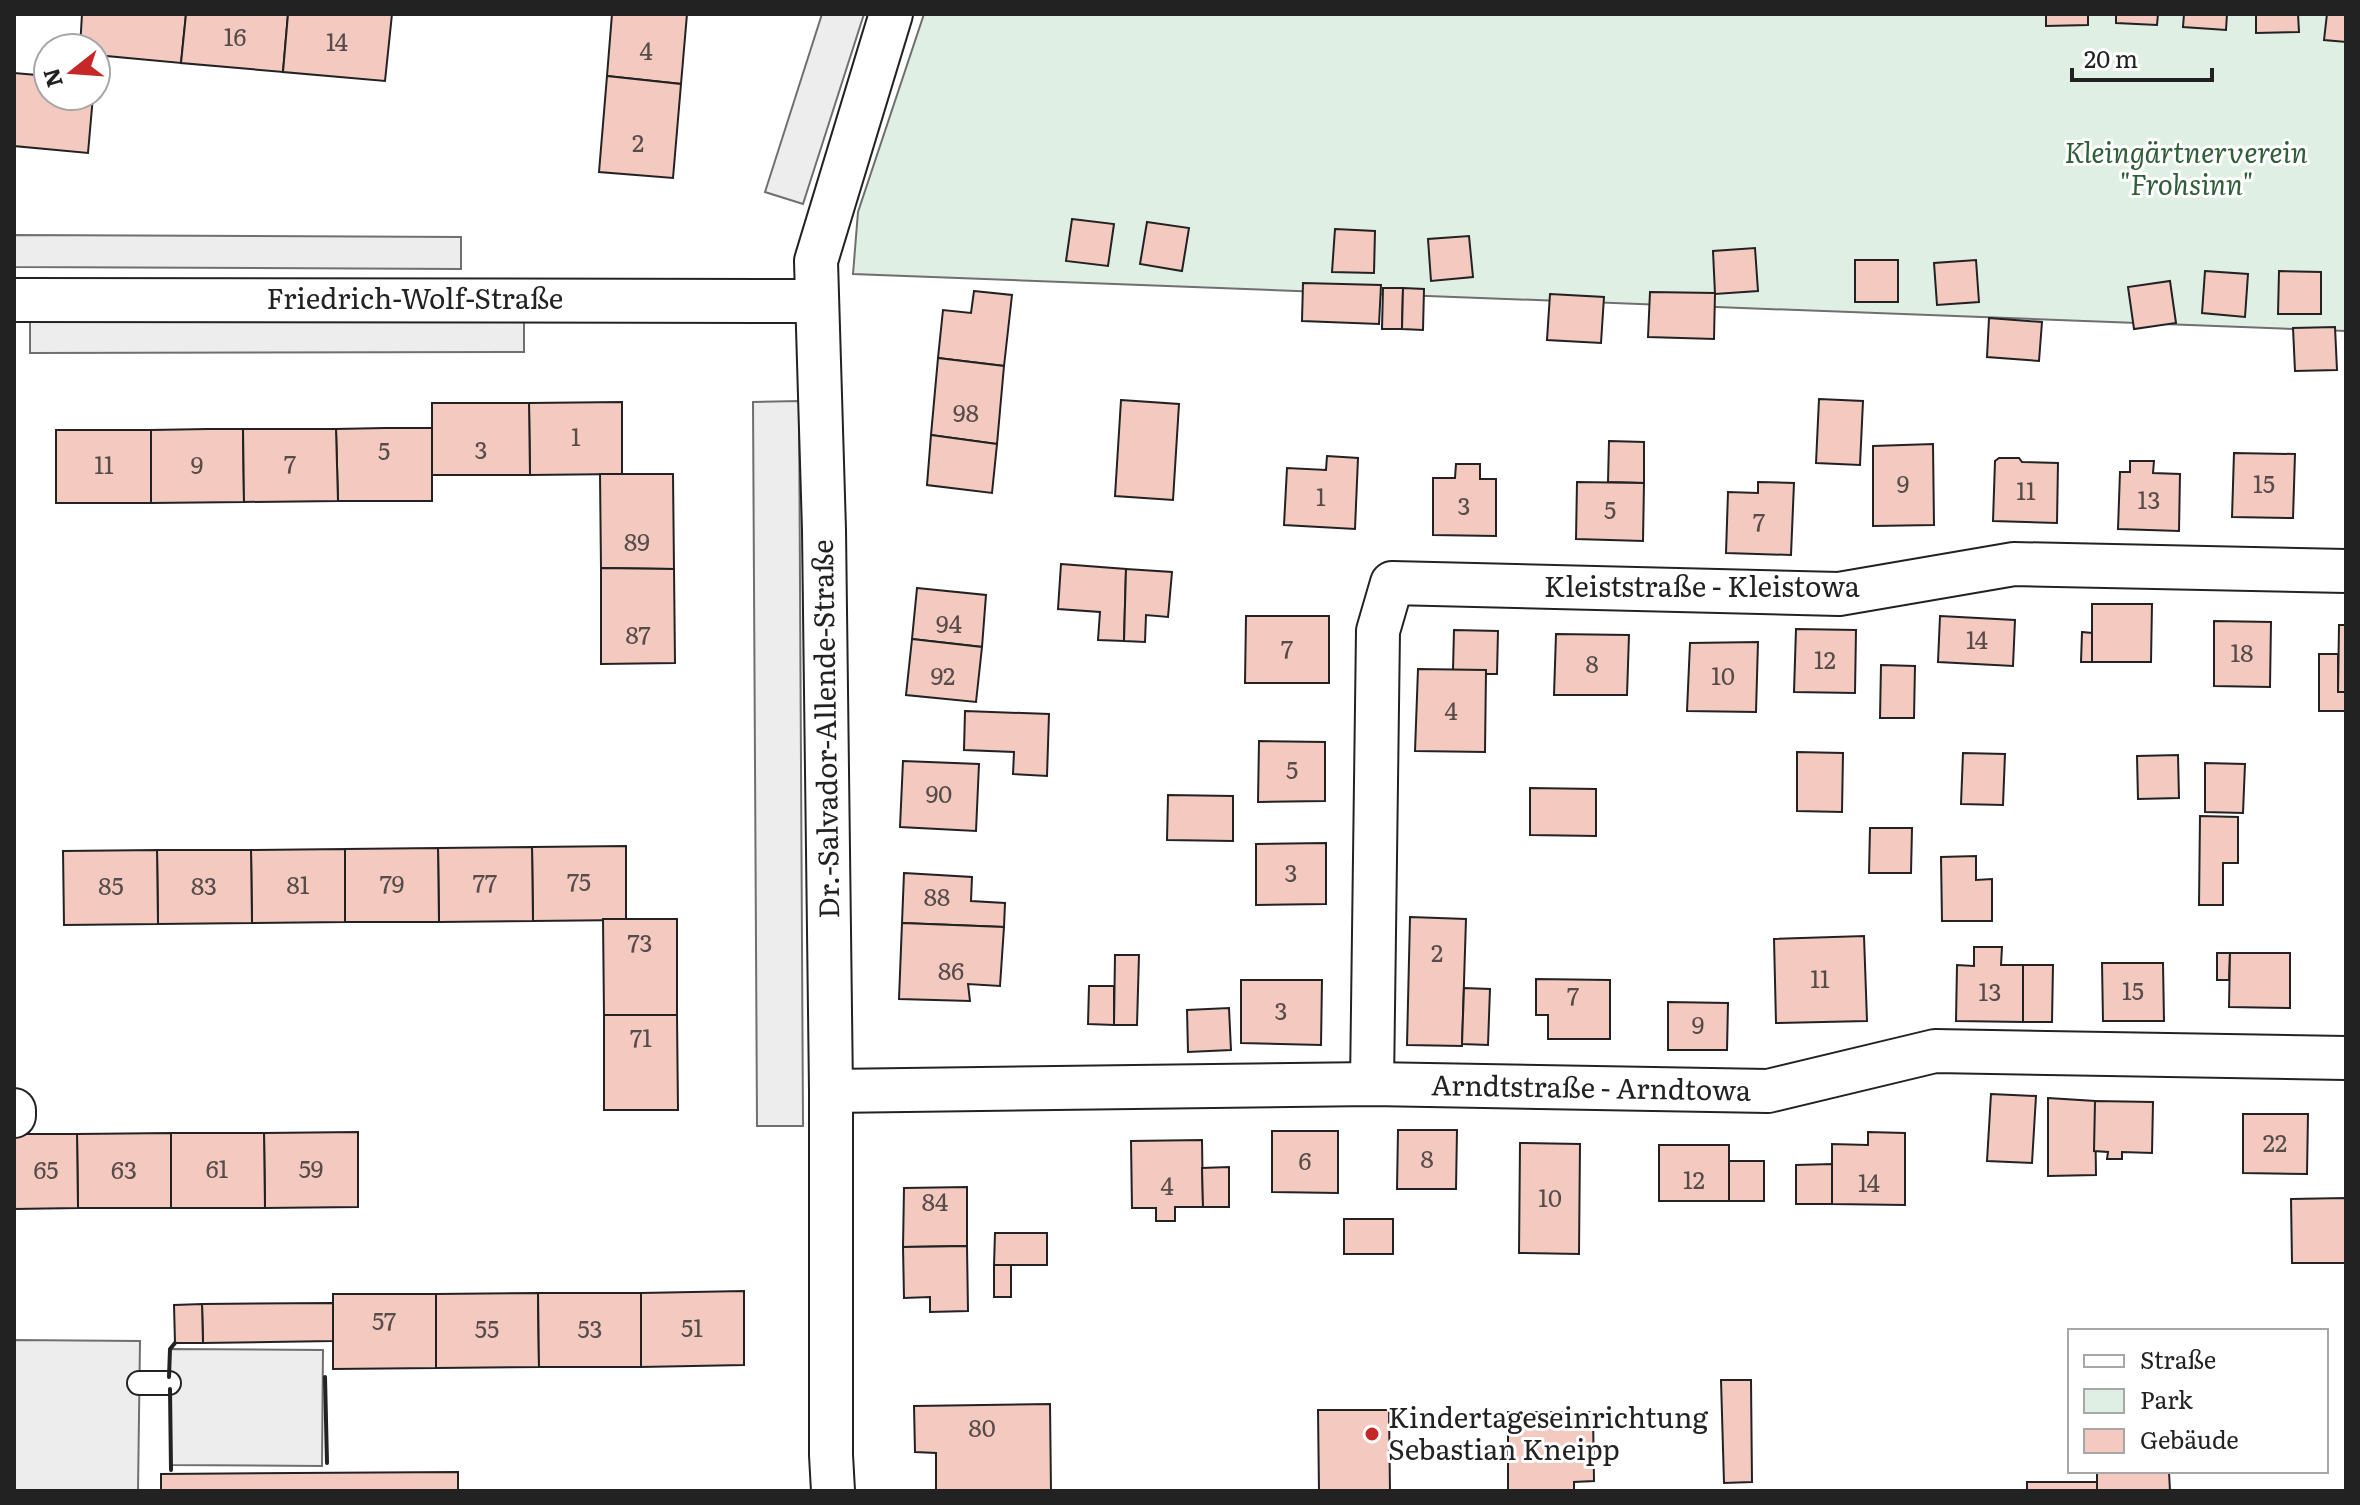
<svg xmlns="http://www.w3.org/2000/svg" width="2360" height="1505" font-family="Literata,serif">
	<rect width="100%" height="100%" fill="#fff"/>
	<polygon fill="#e0efe3" stroke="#6f6f6f" stroke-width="2" points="924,14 2346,14 2346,331 853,274 858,212"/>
	<g fill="#ededed" stroke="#6f6f6f" stroke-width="2">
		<polygon points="822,14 864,14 803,204 765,192"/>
		<polygon points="14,235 461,237 461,269 14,267"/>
		<polygon points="524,309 524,352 30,353 30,311"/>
		<polygon points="799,401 803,1126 757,1126 753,402"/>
		<polygon points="14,1340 140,1341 138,1491 14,1491"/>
		<polygon points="170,1349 323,1350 322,1466 170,1465"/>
	</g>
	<g fill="#f3c9c0" stroke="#222" stroke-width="2">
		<polygon points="82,14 186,14 181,63 96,55 96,48 80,48"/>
		<polygon points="186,14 288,14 283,72 181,63"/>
		<polygon points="288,14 392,14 385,81 283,72"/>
		<polygon points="612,14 687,14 681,84 607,76"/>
		<polygon points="2046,14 2088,14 2088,25 2046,26"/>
		<polygon points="2116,14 2158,14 2157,25 2116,23"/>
		<polygon points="2184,14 2227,14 2226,30 2183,27"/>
		<polygon points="2256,14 2298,14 2299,32 2256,33"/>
		<polygon points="2327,14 2346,14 2346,42 2324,40"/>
		<polygon points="14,73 48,76 48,96 93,96 88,153 14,146"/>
		<polygon points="607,76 681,84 673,178 599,172"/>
		<polygon points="1072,219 1114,224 1108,266 1066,261"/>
		<polygon points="1147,222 1189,228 1182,271 1140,264"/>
		<polygon points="1335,229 1375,231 1374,273 1332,272"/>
		<polygon points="1469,236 1473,277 1431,281 1428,239"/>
		<polygon points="1755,248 1758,291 1715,294 1713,251"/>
		<rect x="1855" y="260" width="43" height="42"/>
		<polygon points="1976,260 1979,302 1937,305 1934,263"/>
		<polygon points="2205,271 2248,274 2245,317 2202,313"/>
		<polygon points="2279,271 2321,272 2321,314 2278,314"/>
		<polygon points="2170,281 2176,323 2134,329 2128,287"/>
		<polygon points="1303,283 1381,285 1379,324 1302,321"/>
		<polygon points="1383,288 1403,288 1402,329 1382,329"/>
		<polygon points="1403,288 1424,289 1423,330 1402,329"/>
		<polygon points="974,291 1012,295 1004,366 938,358 943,310 971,313"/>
		<polygon points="1650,292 1715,293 1714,339 1648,337"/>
		<polygon points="1550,294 1604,297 1601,343 1547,340"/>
		<polygon points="1989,318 2042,322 2039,361 1987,357"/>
		<polygon points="2335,327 2337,370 2295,371 2293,328"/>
		<polygon points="938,358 1004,366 997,444 931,435"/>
		<polygon points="1819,399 1863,401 1860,465 1816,463"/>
		<polygon points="1121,400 1179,404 1173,500 1115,496"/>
		<polygon points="622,402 622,474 530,475 529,403"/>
		<polygon points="432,403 529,403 530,475 432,475"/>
		<polygon points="385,428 432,428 432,501 338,501 336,429"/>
		<polygon points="208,429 243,429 244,502 151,503 151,430"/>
		<polygon points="243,429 336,429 338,501 244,502"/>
		<rect x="56" y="430" width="95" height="73"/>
		<polygon points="931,435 997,444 992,493 927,485"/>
		<polygon points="1609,441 1644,442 1644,483 1608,482"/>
		<polygon points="1933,444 1934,525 1873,526 1873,446"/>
		<polygon points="2234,453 2295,454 2293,518 2232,517"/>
		<polygon points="1327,456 1358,458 1355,529 1284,525 1287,468 1326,470"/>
		<polygon points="1999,458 2019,458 2022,462 2058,463 2057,523 1993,521 1995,461"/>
		<polygon points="2130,461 2154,461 2153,473 2180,474 2179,531 2118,529 2120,472 2130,472"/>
		<polygon points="1456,464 1480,464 1480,479 1496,479 1496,536 1433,535 1433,478 1455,478"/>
		<polygon points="600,474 673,474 674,569 601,568"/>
		<polygon points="1577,482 1644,483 1643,541 1576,539"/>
		<polygon points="1758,482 1794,483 1791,555 1726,553 1728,492 1758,493"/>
		<polygon points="1061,564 1126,569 1124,641 1098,640 1100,612 1058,609"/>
		<polygon points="601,568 674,569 675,663 601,664"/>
		<polygon points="1126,569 1172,572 1168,617 1146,615 1145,642 1124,641"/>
		<polygon points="917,588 986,595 982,647 912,639"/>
		<polygon points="2092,604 2152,604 2151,662 2092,662"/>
		<polygon points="1246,616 1329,616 1329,683 1245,683"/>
		<polygon points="1940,616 2015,620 2013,666 1938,662"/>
		<polygon points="2214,621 2271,622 2270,687 2214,686"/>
		<polygon points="2339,625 2346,625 2346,692 2338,692"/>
		<polygon points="1796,629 1856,630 1855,693 1794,692"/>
		<polygon points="1454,630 1498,631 1497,674 1486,674 1486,670 1453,670"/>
		<polygon points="2082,632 2092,633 2092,662 2081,662"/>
		<polygon points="1556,634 1629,635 1627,695 1554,695"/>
		<polygon points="912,639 982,647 976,702 906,695"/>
		<polygon points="1758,642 1756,712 1687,711 1690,643"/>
		<polygon points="2319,654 2338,654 2338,692 2346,692 2346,711 2319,711"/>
		<polygon points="1881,665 1915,666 1914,718 1880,718"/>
		<polygon points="1418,669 1486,670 1485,752 1415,751"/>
		<polygon points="965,711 1049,714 1047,776 1013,774 1014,752 964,750"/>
		<polygon points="1259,741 1325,742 1325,801 1258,802"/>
		<polygon points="1797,752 1843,753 1842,812 1797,811"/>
		<polygon points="1963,753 2005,754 2003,805 1961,804"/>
		<polygon points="2178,755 2179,798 2138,799 2137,756"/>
		<polygon points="903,761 979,764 976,831 900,827"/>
		<polygon points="2205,763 2245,764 2243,813 2205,812"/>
		<polygon points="1530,788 1596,789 1596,836 1530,835"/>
		<polygon points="1168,795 1233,796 1233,841 1167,840"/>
		<polygon points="2200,816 2238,817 2238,863 2223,863 2223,905 2199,905"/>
		<polygon points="1870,828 1912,828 1911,873 1869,873"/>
		<polygon points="1326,843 1326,904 1256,905 1256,844"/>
		<polygon points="626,846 626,920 533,921 532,847"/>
		<polygon points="532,847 533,921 439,922 438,848"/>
		<polygon points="438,848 439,922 345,922 345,849"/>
		<polygon points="345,849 345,922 252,923 251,850"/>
		<polygon points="157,850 251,850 252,923 158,924"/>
		<polygon points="157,850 158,924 64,925 63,851"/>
		<polygon points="1976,856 1976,880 1992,879 1992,921 1942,921 1941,857"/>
		<polygon points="904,873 972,877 971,901 1005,903 1004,927 902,923"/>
		<polygon points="1410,917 1466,919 1462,1046 1407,1045"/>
		<polygon points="603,919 677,919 677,1015 604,1015"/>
		<polygon points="902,923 1004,927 1000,986 968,984 970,1001 899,999"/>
		<polygon points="1864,936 1867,1021 1776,1023 1774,939"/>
		<polygon points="1974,947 2002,947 2001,965 2023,965 2023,1022 1956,1021 1957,965 1974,966"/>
		<polygon points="2217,953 2230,953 2229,980 2217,980"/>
		<polygon points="2230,953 2290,953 2290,1008 2229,1007"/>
		<polygon points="1115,955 1139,955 1137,1025 1114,1025"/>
		<polygon points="2102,963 2163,963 2164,1021 2103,1021"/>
		<polygon points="2023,965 2053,965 2052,1022 2023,1022"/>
		<polygon points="1536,979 1610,980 1610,1039 1548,1039 1548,1015 1536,1015"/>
		<polygon points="1241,980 1322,980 1321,1045 1241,1043"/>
		<polygon points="1089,986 1114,986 1114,1025 1088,1024"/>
		<polygon points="1464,988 1490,989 1488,1045 1462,1044"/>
		<polygon points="1668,1002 1728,1003 1727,1050 1668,1050"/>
		<polygon points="1229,1008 1231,1050 1188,1052 1187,1010"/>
		<polygon points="604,1015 677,1015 678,1110 604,1110"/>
		<polygon points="1991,1094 2036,1096 2032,1163 1987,1161"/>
		<polygon points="2048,1098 2095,1101 2096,1175 2048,1176"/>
		<polygon points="2095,1101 2153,1102 2152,1153 2122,1152 2122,1159 2107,1159 2108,1152 2094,1151"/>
		<polygon points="2243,1114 2308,1114 2307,1174 2243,1173"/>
		<polygon points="1398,1130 1457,1130 1456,1189 1397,1189"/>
		<polygon points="1272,1131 1338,1131 1338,1193 1272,1192"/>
		<polygon points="358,1132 358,1207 265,1208 264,1133"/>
		<polygon points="1868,1132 1905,1133 1905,1205 1832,1204 1832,1144 1868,1145"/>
		<polygon points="171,1133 171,1208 78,1208 77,1134"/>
		<polygon points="171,1133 264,1133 265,1208 171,1208"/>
		<polygon points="14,1134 77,1134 78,1208 14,1209"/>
		<polygon points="1202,1140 1203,1207 1175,1207 1175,1221 1156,1221 1156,1208 1132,1208 1131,1141"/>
		<polygon points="1520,1143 1580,1144 1579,1254 1519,1253"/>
		<rect x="1659" y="1145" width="70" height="56"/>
		<rect x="1729" y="1161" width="35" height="40"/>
		<polygon points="1832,1164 1832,1204 1796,1204 1796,1165"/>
		<polygon points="1229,1167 1229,1207 1203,1207 1202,1168"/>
		<polygon points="967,1187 967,1246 903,1247 904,1188"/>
		<polygon points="2346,1198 2346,1263 2292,1263 2291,1199"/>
		<rect x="1344" y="1219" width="49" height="35"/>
		<polygon points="995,1233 1047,1233 1047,1265 994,1265"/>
		<polygon points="967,1246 968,1311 930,1312 930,1297 904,1298 903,1247"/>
		<rect x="994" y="1265" width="17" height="32"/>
		<polygon points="744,1291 744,1365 641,1367 641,1293"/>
		<polygon points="538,1293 539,1367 436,1368 436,1294"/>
		<polygon points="538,1293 641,1293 641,1367 539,1367"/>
		<polygon points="333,1294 436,1294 436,1368 333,1369"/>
		<polygon points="333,1303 333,1341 203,1343 202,1304"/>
		<polygon points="202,1304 203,1343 175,1343 174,1305"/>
		<polygon points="1721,1380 1751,1380 1752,1482 1724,1483"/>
		<polygon points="1050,1404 1051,1491 936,1491 936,1453 915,1452 914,1406"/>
		<polygon points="1318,1410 1389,1410 1390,1491 1319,1491"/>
		<polygon points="1508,1412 1593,1412 1594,1481 1574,1482 1574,1491 1508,1491"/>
		<polygon points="458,1472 458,1491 161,1491 161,1474"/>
		<polygon points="2097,1472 2169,1472 2170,1491 2097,1491"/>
		<rect x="2027" y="1482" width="70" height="9"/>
	</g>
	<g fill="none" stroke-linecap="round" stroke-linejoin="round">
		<g stroke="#222" stroke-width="26">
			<polyline id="service" points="139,1383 169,1383"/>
		</g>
		<g stroke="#222" stroke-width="46">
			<g id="minor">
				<polyline points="14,300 816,301"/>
				<polyline points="1372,1084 1378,631 1392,583 1839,594 2014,564 2346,571"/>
				<polyline points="831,1091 1372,1084 1768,1091 1935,1051 2346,1058"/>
				<polyline points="14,1110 14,1116"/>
				<polyline points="833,1491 831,1455 831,1091 824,530 816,261 891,14"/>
			</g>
		</g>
		<use href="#service" stroke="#fff" stroke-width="22"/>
		<use href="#minor" stroke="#fff" stroke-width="42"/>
		<g stroke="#222" stroke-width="4">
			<polyline points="169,1377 170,1349 175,1343"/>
			<polyline points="325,1377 327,1463"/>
			<polyline points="170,1389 171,1470"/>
		</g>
	</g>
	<circle fill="#c62828" stroke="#fff" stroke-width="3" cx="1372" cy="1434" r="8"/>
	<g text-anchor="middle" stroke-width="6" stroke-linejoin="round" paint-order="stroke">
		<g font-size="24" fill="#564c4a">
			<text x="235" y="46">16</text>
			<text x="337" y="51">14</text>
			<text x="646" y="60">4</text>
			<text x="638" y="152">2</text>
			<text x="966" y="422">98</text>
			<text x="576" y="446">1</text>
			<text x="481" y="459">3</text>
			<text x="384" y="460">5</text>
			<text x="290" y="473">7</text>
			<text x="104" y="474">11</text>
			<text x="197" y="474">9</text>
			<text x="1903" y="493">9</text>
			<text x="2264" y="493">15</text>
			<text x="2026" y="500">11</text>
			<text x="1321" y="506">1</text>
			<text x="2149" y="509">13</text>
			<text x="1464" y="515">3</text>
			<text x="1610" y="519">5</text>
			<text x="1759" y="531">7</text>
			<text x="637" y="551">89</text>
			<text x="949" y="633">94</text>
			<text x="638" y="644">87</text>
			<text x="1977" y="649">14</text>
			<text x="1287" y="658">7</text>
			<text x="2242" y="662">18</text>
			<text x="1825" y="669">12</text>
			<text x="1592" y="673">8</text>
			<text x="943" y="685">92</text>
			<text x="1723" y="685">10</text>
			<text x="1451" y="720">4</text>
			<text x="1292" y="779">5</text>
			<text x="939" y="803">90</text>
			<text x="1291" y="882">3</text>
			<text x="579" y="891">75</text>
			<text x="485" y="892">77</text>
			<text x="392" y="893">79</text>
			<text x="298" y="894">81</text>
			<text x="111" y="895">85</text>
			<text x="204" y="895">83</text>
			<text x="937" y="906">88</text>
			<text x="640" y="952">73</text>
			<text x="1437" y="962">2</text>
			<text x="951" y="980">86</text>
			<text x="1820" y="988">11</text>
			<text x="2133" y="1000">15</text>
			<text x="1990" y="1001">13</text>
			<text x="1573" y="1005">7</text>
			<text x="1281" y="1020">3</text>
			<text x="1698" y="1034">9</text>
			<text x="641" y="1047">71</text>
			<text x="2275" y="1152">22</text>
			<text x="1427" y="1168">8</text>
			<text x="1305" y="1170">6</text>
			<text x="217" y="1178">61</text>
			<text x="311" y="1178">59</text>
			<text x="46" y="1179">65</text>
			<text x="124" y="1179">63</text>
			<text x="1694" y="1189">12</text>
			<text x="1869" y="1192">14</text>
			<text x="1167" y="1195">4</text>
			<text x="1550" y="1207">10</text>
			<text x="935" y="1211">84</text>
			<text x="384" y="1330">57</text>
			<text x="692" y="1337">51</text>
			<text x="487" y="1338">55</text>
			<text x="590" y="1338">53</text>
			<text x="982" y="1437">80</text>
		</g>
		<g font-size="28" font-style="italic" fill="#2f5e38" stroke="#fff">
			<text x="2186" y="163">Kleingärtnerverein<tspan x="2186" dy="32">"Frohsinn"</tspan></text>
		</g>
		<g font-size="28" fill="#222" stroke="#fff">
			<text x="415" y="309">Friedrich-Wolf-Straße</text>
			<text x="1702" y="597">Kleiststraße - Kleistowa</text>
			<text transform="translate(826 729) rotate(-91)" y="10">Dr.-Salvador-Allende-Straße</text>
			<text transform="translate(1591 1088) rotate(1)" y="10">Arndtstraße - Arndtowa</text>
		</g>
		<g font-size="28" fill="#222" stroke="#fff" text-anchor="start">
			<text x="1388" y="1428">Kindertageseinrichtung<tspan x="1388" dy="32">Sebastian Kneipp</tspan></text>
		</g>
	</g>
	<rect width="2360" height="1505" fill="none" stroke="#222222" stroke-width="32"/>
	<rect x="2068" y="1329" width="260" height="144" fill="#ffffff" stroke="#a7a7a7" stroke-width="2"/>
	<rect x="2084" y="1355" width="40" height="12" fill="#ffffff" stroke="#a7a7a7" stroke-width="2"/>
	<text x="2140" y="1369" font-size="24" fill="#222222">Straße</text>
	<rect x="2084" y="1389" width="40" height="24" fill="#e0efe3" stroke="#a7a7a7" stroke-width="2"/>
	<text x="2140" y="1409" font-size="24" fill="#222222">Park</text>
	<rect x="2084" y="1429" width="40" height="24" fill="#f3c9c0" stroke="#a7a7a7" stroke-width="2"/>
	<text x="2140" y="1449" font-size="24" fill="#222222">Gebäude</text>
	<g transform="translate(72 72) rotate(253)"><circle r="38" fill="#ffffff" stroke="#a7a7a7" stroke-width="2"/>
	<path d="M0-6L14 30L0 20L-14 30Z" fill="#c62828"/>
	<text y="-12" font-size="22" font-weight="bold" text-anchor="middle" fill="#222222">N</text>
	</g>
	<path d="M2072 68v12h140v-12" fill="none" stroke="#222222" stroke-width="4"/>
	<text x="2084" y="68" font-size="24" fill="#222222" stroke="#ffffff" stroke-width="6" paint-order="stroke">20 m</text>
</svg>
